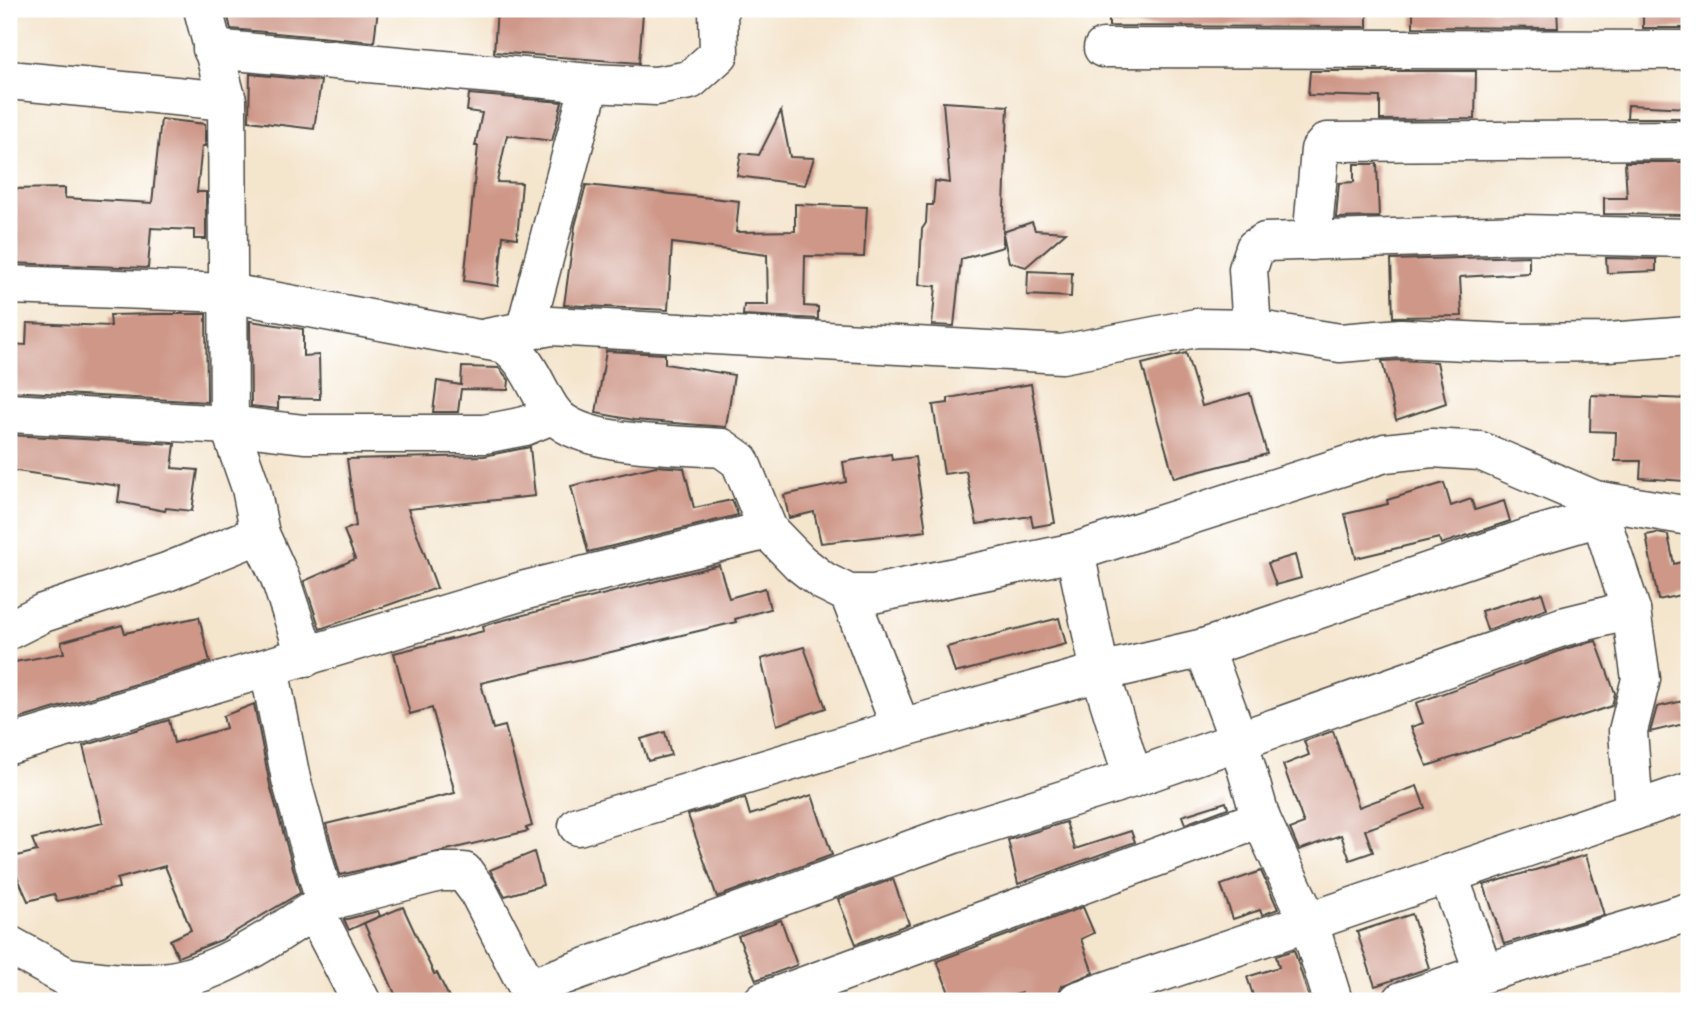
<svg xmlns="http://www.w3.org/2000/svg" width="1698" height="1010" font-family="'Gochi Hand',sans-serif">
	<rect width="100%" height="100%" fill="#fff"/>
	<filter id="ink" filterUnits="userSpaceOnUse"><feTurbulence type="fractalNoise" baseFrequency=".0143" numOctaves="2"/><feDisplacementMap in="SourceGraphic" scale="14" xChannelSelector="R" yChannelSelector="G"/><feConvolveMatrix kernelMatrix="1 2 1 2 8 2 1 2 1" color-interpolation-filters="sRGB"/></filter>
	<filter id="wash" filterUnits="userSpaceOnUse"><feTurbulence type="fractalNoise" baseFrequency=".00686" numOctaves="4" result="noise"/><feDisplacementMap in="SourceGraphic" scale="28" xChannelSelector="R" yChannelSelector="G"/><feGaussianBlur stdDeviation="1.57" result="paint"/><feColorMatrix in="noise" values="0 0 0 0 0 0 0 0 0 0 0 0 0 0 0 0 0 1.4 0 .05"/><feComposite in="paint" operator="in"/></filter>
	<g filter="url(#wash)">
		<rect width="100%" height="100%" fill="#f4e5cd"/>
		<g id="blocks">
			<g fill="#ce9788">
				<polygon points="226,9 378,9 374,42 231,29"/>
				<polygon points="497,9 600,9 643,13 639,63 494,52"/>
				<polygon points="1158,9 1367,9 1367,27 1109,26 1109,16 1158,14"/>
				<polygon points="1413,9 1557,9 1558,28 1413,27"/>
				<rect x="1643" y="9" width="46" height="19"/>
				<polygon points="1310,71 1476,71 1475,119 1380,120 1380,97 1308,95"/>
				<polygon points="250,74 321,81 314,129 249,121"/>
				<polygon points="469,94 562,102 552,141 507,135 497,182 522,183 517,238 503,236 498,286 464,281 478,146 475,146 482,113 467,111"/>
				<polygon points="943,102 1008,106 1003,232 1032,222 1035,230 1066,232 1026,267 1009,262 1003,234 1003,247 961,259 954,326 932,325 936,286 919,285 922,229 926,223 927,205 933,205 935,181 950,183"/>
				<polygon points="1628,105 1689,108 1689,118 1627,118"/>
				<polygon points="781,111 790,157 814,158 805,185 737,176 741,153 759,155"/>
				<polygon points="161,119 205,124 205,146 202,146 197,192 206,192 206,239 194,239 194,230 151,228 148,268 9,263 9,189 65,188 65,198 152,203"/>
				<polygon points="1625,162 1689,162 1689,215 1604,214 1604,198 1627,198"/>
				<polygon points="1354,164 1377,164 1379,217 1336,218 1339,183 1354,182"/>
				<polygon points="586,185 739,201 736,232 795,231 795,204 867,207 864,257 805,256 804,306 818,307 818,319 743,315 744,305 768,305 767,255 672,243 668,310 564,305 575,226"/>
				<polygon points="1529,256 1529,273 1460,277 1462,316 1393,317 1391,260"/>
				<polygon points="1606,258 1656,259 1656,271 1607,273"/>
				<polygon points="1028,271 1072,273 1071,297 1027,295"/>
				<polygon points="158,314 206,314 207,402 9,391 9,344 26,345 27,323 111,326 110,315"/>
				<polygon points="250,321 303,329 303,356 319,355 320,399 278,398 278,409 251,406"/>
				<polygon points="606,351 665,354 665,364 734,375 726,427 634,420 596,413"/>
				<polygon points="1186,353 1202,406 1250,393 1267,454 1174,478 1142,364"/>
				<polygon points="1401,360 1437,362 1446,403 1396,420 1382,361"/>
				<polygon points="462,367 499,368 509,380 508,390 461,389 458,412 433,412 437,381 461,385"/>
				<polygon points="1031,384 1055,523 1033,527 1031,516 977,524 966,471 944,474 933,405 948,403 948,398"/>
				<polygon points="1591,395 1689,399 1685,481 1640,478 1641,461 1615,461 1616,432 1590,431"/>
				<polygon points="9,435 175,444 172,468 198,470 192,511 166,508 165,511 118,502 120,486 9,470"/>
				<polygon points="530,447 535,496 408,509 437,588 320,629 304,581 355,559 344,530 356,526 347,459 484,456"/>
				<polygon points="891,454 892,460 915,457 926,531 821,543 814,512 789,518 784,495 846,482 843,462"/>
				<polygon points="656,466 684,468 694,508 732,500 738,515 588,552 571,486"/>
				<polygon points="1444,483 1451,506 1471,499 1475,510 1504,501 1510,521 1441,544 1439,538 1356,558 1345,514 1388,504 1387,500"/>
				<polygon points="1657,533 1668,535 1674,564 1689,560 1689,593 1658,600 1646,535"/>
				<polygon points="1295,555 1301,578 1276,585 1268,563"/>
				<polygon points="719,565 729,598 765,588 770,609 735,619 736,622 481,683 493,729 505,726 532,826 526,828 528,831 340,875 326,824 455,793 432,708 410,714 394,653 484,631 483,626 496,622"/>
				<polygon points="1542,593 1547,609 1487,630 1481,611"/>
				<polygon points="199,617 210,662 9,722 9,663 64,653 61,642 122,625 125,633"/>
				<polygon points="1059,618 1066,644 955,673 947,647"/>
				<polygon points="1596,641 1615,693 1612,706 1427,766 1411,727 1423,723 1416,703 1568,648"/>
				<polygon points="804,647 826,708 777,725 761,659"/>
				<polygon points="1683,701 1688,723 1650,732 1657,707"/>
				<polygon points="254,704 270,785 300,893 221,940 178,957 170,940 191,930 165,866 117,879 119,888 57,901 54,894 28,901 9,858 37,851 32,839 103,823 83,746 169,720 174,743 226,728 223,716"/>
				<polygon points="1333,731 1359,807 1417,786 1425,808 1365,830 1373,852 1350,860 1341,835 1299,850 1290,829 1304,824 1283,765 1309,755 1304,741"/>
				<polygon points="665,732 671,755 648,761 641,739"/>
				<polygon points="812,795 832,855 717,897 688,815 745,798 750,815"/>
				<polygon points="1226,802 1228,808 1185,824 1182,816"/>
				<polygon points="1066,822 1075,849 1131,831 1135,842 1018,884 1008,840"/>
				<polygon points="534,852 543,885 505,896 490,870"/>
				<polygon points="1586,855 1604,915 1504,944 1484,885"/>
				<polygon points="1261,871 1278,909 1262,915 1260,910 1233,919 1221,885"/>
				<polygon points="893,879 909,924 856,944 838,899"/>
				<polygon points="403,907 434,974 437,973 451,1001 398,1001 364,923"/>
				<polygon points="1083,907 1094,933 1081,939 1093,973 1061,986 1056,1001 1022,1001 1021,993 996,1001 952,1001 937,961"/>
				<polygon points="378,911 380,916 349,930 344,920"/>
				<polygon points="1412,914 1429,968 1375,986 1357,932"/>
				<polygon points="781,920 797,965 756,980 738,936"/>
				<polygon points="1294,950 1310,1001 1255,1001 1247,977 1279,967 1276,956"/>
			</g>
		</g>
	</g>
	<g filter="url(#ink)">
		<use href="#blocks" fill-opacity="0" stroke="#494743" stroke-width="2"/>
		<g fill="none" stroke-linecap="round" stroke-linejoin="round">
			<g stroke="#494743" stroke-width="41">
				<g id="minor">
					<polyline points="203,9 227,101 229,425 251,488 260,534 280,578 306,657"/>
					<polyline points="1103,48 1689,50"/>
					<polyline points="212,49 590,83 656,86 690,80 719,54 718,9"/>
					<polyline points="9,80 227,101"/>
					<polyline points="1312,241 1320,150 1327,142 1689,140"/>
					<path d="M9,285L229,293L505,344C530,362 536,389 553,413C580,448 680,444 722,448L740,461L768,530L800,563L823,581L849,594H873L1075,552L1385,453L1432,448L1480,451L1595,500L1689,516"/>
					<polyline points="1252,329 1248,269 1255,248 1265,242 1523,234 1689,238"/>
					<polyline points="525,331 590,83"/>
					<polyline points="487,338 551,326 1062,354 1196,328 1252,329 1340,343 1401,338 1509,343 1608,342 1689,336"/>
					<polyline points="9,413 229,425 304,434 484,434 525,426 554,414"/>
					<polyline points="1075,552 1100,672 1133,778"/>
					<polyline points="849,594 901,728"/>
					<polyline points="1631,610 1641,679 1628,731 1634,811"/>
					<polyline points="9,630 43,613 167,572 260,534"/>
					<polyline points="1204,648 1238,739 1261,819 1309,923 1333,1001"/>
					<polyline points="9,745 526,590 768,530"/>
					<polyline points="578,826 901,728 1100,672 1204,648 1531,537 1600,517"/>
					<polyline points="1448,874 1484,973"/>
					<polyline points="325,902 440,872 464,872 478,891 535,1001"/>
					<polyline points="314,910 361,1001"/>
					<polyline points="9,945 67,977 85,997"/>
					<path d="M67,977C101,981 136,986 170,981C222,973 282,931 325,902L291,779L269,668"/>
					<polyline points="529,988 954,834 1133,778 1562,627 1631,610 1595,500"/>
					<polyline points="763,1001 1261,819"/>
					<polyline points="1077,1001 1689,792"/>
					<polyline points="1402,1001 1484,973 1689,912"/>
				</g>
			</g>
			<use href="#minor" stroke="#fff" stroke-width="38"/>
		</g>
	</g>
	<rect width="1698" height="1010" fill="none" stroke="#fff" stroke-width="35"/>
</svg>
